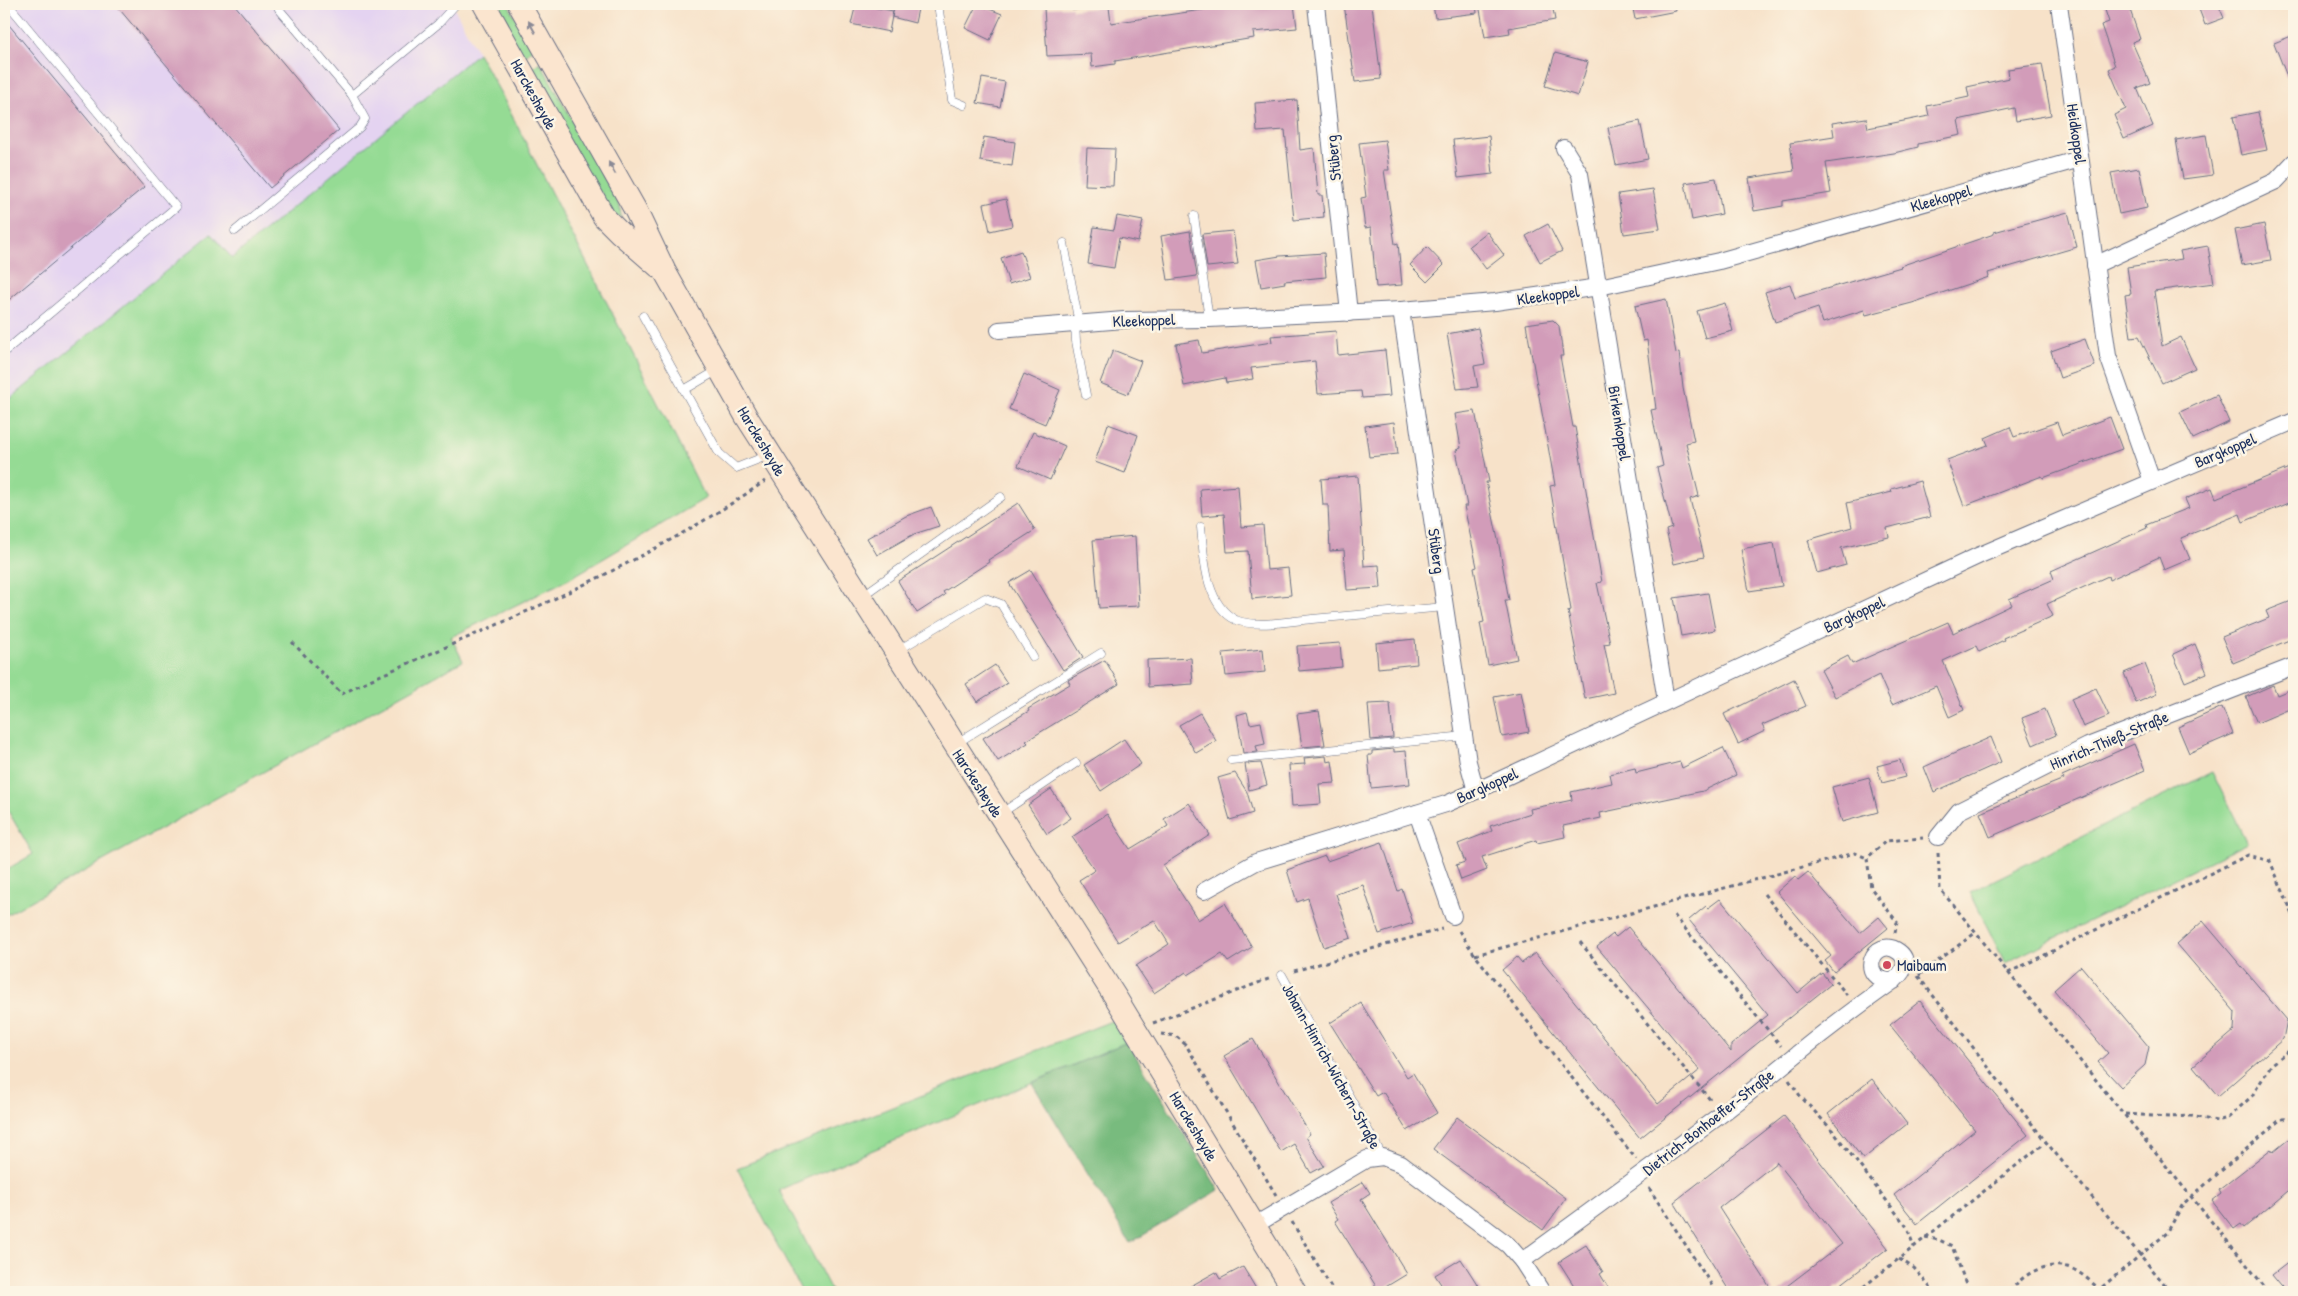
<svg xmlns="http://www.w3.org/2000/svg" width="2298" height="1296" font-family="'Patrick Hand',sans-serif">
	<rect width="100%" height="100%" fill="#fcf5e5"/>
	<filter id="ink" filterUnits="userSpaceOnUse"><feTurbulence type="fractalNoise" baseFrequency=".02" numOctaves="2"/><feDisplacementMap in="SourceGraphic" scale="10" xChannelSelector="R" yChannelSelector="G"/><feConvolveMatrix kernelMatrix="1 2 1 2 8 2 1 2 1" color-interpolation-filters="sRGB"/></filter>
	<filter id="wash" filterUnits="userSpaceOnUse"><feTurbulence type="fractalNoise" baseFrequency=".0096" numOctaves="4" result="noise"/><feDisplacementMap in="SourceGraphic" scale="20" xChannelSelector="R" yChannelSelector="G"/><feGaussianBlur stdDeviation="1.12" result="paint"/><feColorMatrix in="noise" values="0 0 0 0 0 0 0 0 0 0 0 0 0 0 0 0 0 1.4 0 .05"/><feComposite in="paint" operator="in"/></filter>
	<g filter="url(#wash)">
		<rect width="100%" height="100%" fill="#f7e2c9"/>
		<polygon fill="#e4d3f1" points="4,4 452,4 478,53 232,258 211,235 4,404"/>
		<g fill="#95db94" stroke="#588579">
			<polygon points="493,4 508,4 533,49 522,57"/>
			<polygon points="478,53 500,92 706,498 569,579 451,637 463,661 4,916 4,871 33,854 4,804 4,404 211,234 232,258"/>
			<polygon points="540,62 620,206 621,218 609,212 529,70"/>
			<polygon points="2212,772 2247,843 2005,963 1970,892"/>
			<polygon points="1114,1020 1127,1042 779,1190 832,1292 802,1292 737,1168"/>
		</g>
		<polygon fill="#78bb7e" stroke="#4a756e" points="1127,1042 1219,1190 1130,1243 1032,1083"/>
		<g id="blocks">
			<g fill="#d29cb9">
				<polygon points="115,4 234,4 339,130 270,188"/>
				<polygon points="856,4 893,11 889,32 851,24"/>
				<polygon points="895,4 919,4 915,23 892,17"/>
				<polygon points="977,4 1002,14 990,40 965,28"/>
				<polygon points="1244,4 1294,4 1297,28 1253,32 1254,38 1115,61 1115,64 1092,67 1091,54 1047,56 1044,8 1072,7 1072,10 1109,7 1111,23"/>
				<polygon points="1344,4 1372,4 1381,79 1355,82"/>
				<polygon points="1433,4 1476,4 1477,13 1435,18"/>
				<polygon points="1479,4 1552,4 1555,20 1509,28 1510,33 1485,37"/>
				<polygon points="1632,4 1675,4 1676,11 1635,19"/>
				<polygon points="2103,4 2128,4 2140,39 2132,42 2150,83 2137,88 2153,126 2124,139 2114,115 2126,109 2109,69 2115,66 2101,25 2109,22"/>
				<polygon points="2197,4 2218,4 2224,18 2205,25"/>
				<polygon points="4,19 144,187 4,304"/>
				<polygon points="2294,35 2294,92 2293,92 2274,43"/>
				<polygon points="1555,53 1588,62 1578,96 1545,86"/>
				<polygon points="2042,64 2051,115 2016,121 2014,108 1958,120 1961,135 1918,144 1918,147 1894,153 1826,163 1831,193 1783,201 1783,206 1754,211 1749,178 1794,171 1790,143 1834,136 1832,123 1866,118 1868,128 1929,116 1927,106 1969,97 1967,87 2009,78 2008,69"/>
				<polygon points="982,78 1005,82 1000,107 977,103"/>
				<polygon points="1297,100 1300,150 1314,148 1318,195 1322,195 1324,217 1294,220 1285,130 1257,132 1255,103"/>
				<polygon points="2258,112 2267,150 2241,155 2233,117"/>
				<polygon points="1640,121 1648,159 1616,165 1608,128"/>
				<polygon points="2206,135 2213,175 2183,179 2176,140"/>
				<polygon points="1489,136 1493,174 1458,178 1453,140"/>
				<polygon points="984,137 1015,142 1012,166 980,161"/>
				<polygon points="1385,140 1389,170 1384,170 1395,244 1398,243 1402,285 1376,287 1371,227 1365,228 1361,198 1366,197 1359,143"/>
				<polygon points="1087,148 1115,149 1113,186 1085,185"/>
				<polygon points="2139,168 2147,208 2119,214 2111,173"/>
				<polygon points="1716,178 1722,214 1692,220 1685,183"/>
				<polygon points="1653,189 1660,229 1624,234 1618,194"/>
				<polygon points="1006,199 1012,226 990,231 984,204"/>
				<polygon points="2068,212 2077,247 1988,273 1989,277 1912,303 1866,315 1864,310 1823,323 1818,308 1775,322 1765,292 1790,284 1795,298 1901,267 1900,266 1994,234 1994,232"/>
				<polygon points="1117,216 1143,221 1138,242 1119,238 1114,268 1088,264 1094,227 1114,230"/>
				<polygon points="1548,224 1562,251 1540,262 1526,236"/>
				<polygon points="2264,224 2271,260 2242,265 2235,230"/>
				<polygon points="1190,231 1197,276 1168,280 1161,236"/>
				<polygon points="1233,231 1238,264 1207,267 1202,234"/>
				<polygon points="1487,232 1504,255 1486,269 1469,246"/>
				<polygon points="2208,246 2214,283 2154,291 2162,346 2181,337 2195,368 2162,383 2139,336 2131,337 2125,295 2131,294 2127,267 2182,259 2180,251"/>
				<polygon points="1427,247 1444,265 1427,282 1410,265"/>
				<polygon points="1021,251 1030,277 1009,284 1001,258"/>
				<polygon points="1324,253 1326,277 1284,281 1285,283 1261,287 1256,260 1280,256"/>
				<polygon points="1666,299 1676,353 1679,352 1683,388 1694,441 1686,443 1699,496 1690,499 1704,557 1674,564 1666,530 1672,528 1657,468 1663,466 1651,410 1656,409 1647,340 1643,341 1635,306"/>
				<polygon points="1725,303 1733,331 1705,338 1697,311"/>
				<polygon points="1553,320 1559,326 1563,356 1560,356 1573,427 1575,427 1602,582 1597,583 1610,643 1604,644 1614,693 1585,699 1568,611 1571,610 1550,486 1555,485 1526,324"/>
				<polygon points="1478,328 1485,364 1474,366 1478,387 1457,389 1447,334"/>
				<polygon points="1336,331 1338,355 1385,350 1390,396 1362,398 1361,391 1318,394 1315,361 1251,368 1253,379 1226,383 1225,378 1184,386 1176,344 1199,340 1202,353 1272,342 1271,336"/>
				<polygon points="2085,339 2095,366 2060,378 2051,351"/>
				<polygon points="1113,350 1141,361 1128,394 1100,383"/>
				<polygon points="1024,374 1060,390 1045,424 1009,409"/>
				<polygon points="2217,395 2229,422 2193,439 2180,412"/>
				<polygon points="1475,411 1489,482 1486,482 1498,540 1509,600 1505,600 1517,659 1488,665 1480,623 1484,622 1474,568 1477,567 1464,506 1467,506 1456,450 1461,448 1455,414"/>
				<polygon points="2110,417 2122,449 2043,478 2042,476 1964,506 1947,460 1988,445 1985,438 2010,427 2014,437 2057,422 2062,435"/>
				<polygon points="1394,422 1398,454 1369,457 1365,426"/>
				<polygon points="1108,424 1138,435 1125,473 1095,462"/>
				<polygon points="1033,432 1065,446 1050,480 1018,466"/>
				<polygon points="2294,466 2294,501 2243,522 2240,514 2181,538 2190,559 2164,570 2159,557 2109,580 2108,576 2047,604 2053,616 2003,638 2004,640 1979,652 1976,646 1943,661 1964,710 1949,717 1936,686 1892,705 1879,675 1835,697 1821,670 1848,656 1852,664 1948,622 1953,633 2012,605 2009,599 2054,579 2051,571 2147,528 2146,525 2189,508 2185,499 2212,488 2216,498"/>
				<polygon points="1358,476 1364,566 1379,565 1381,588 1347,590 1344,550 1330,551 1328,505 1323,505 1321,479"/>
				<polygon points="1920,481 1930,517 1887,528 1889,537 1841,548 1846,565 1817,573 1808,540 1852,527 1847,503 1892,492 1891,489"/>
				<polygon points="1238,486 1241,527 1263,525 1267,570 1288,568 1291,595 1252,599 1248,551 1227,552 1224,514 1202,516 1200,489"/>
				<polygon points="1018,503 1035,530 988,560 989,562 943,592 945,595 917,613 898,581"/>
				<polygon points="931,507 939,526 914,534 877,555 867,538 906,516"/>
				<polygon points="1135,536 1139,606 1099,608 1093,540"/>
				<polygon points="1774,543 1782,586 1749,591 1741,549"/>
				<polygon points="1031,570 1083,657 1063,670 1009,583"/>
				<polygon points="1708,593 1715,630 1681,636 1674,598"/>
				<polygon points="2294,600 2294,638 2233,663 2222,637 2269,618 2266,611"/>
				<polygon points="1415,639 1417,664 1378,668 1376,643"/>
				<polygon points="1340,643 1342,667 1299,671 1297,646"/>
				<polygon points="2195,644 2207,673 2185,682 2173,654"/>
				<polygon points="1263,649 1265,672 1226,676 1223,653"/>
				<polygon points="1191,658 1193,684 1148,687 1147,660"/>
				<polygon points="1105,660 1119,684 1026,741 1028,743 998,761 983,738 1029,711 1028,709 1070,684 1068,680"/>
				<polygon points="2145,664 2157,694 2136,703 2124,673"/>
				<polygon points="995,665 1007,683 977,702 966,684"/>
				<polygon points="1794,679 1806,706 1762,725 1765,731 1738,744 1724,714"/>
				<polygon points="2273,685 2277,695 2294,688 2294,707 2257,723 2246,697"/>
				<polygon points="2096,688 2109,716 2083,727 2071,699"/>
				<polygon points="1521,692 1529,732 1502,737 1494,697"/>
				<polygon points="1390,703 1393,738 1371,740 1368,704"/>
				<polygon points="2222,707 2233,734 2189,753 2178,727"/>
				<polygon points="2045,709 2056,735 2033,745 2022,718"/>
				<polygon points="1319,711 1325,745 1302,747 1297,714"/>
				<polygon points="1247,712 1250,724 1261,722 1265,744 1256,746 1258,752 1243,753 1237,715"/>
				<polygon points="1200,713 1216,741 1196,753 1179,725"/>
				<polygon points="1991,737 2001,762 1934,792 1924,767"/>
				<polygon points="1124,739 1141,764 1101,791 1084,765"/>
				<polygon points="2134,744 2145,770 1990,837 1980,813 2064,779 2062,776"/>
				<polygon points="1723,748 1736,775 1703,791 1600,813 1601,818 1563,826 1565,837 1537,843 1536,840 1482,857 1487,870 1461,880 1456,865 1465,862 1458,844 1492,831 1490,826 1531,813 1530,809 1572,800 1571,792 1612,783 1610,774 1635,768 1636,773 1680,762 1682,768"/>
				<polygon points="1394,749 1394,752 1406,751 1410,784 1371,788 1368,755 1372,755 1372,751"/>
				<polygon points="1326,756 1327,762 1332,761 1335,783 1319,784 1321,804 1292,806 1289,765 1305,764 1304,758"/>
				<polygon points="1900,760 1905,777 1882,783 1877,766"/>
				<polygon points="1261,763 1267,785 1249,790 1245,764"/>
				<polygon points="1235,773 1247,792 1253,813 1230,820 1218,778"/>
				<polygon points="1869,777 1878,812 1842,822 1832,787"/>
				<polygon points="1051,789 1071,818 1047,834 1028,805"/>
				<polygon points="1189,803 1210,835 1163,865 1198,920 1225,903 1252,947 1228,962 1222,954 1188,975 1186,972 1154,993 1136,966 1169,944 1154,920 1118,942 1079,880 1095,870 1072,837 1107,814 1130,849 1168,826 1164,819"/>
				<polygon points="1382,842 1398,891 1402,889 1413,923 1379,934 1363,885 1336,894 1351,938 1324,947 1308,898 1297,902 1287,870 1325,856 1327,861"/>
				<polygon points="1808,872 1860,933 1879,917 1888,928 1834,972 1825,961 1831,956 1777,892 1795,876 1798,880"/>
				<polygon points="1720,899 1798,993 1822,973 1831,984 1640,1138 1502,970 1517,957 1522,963 1535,953 1658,1104 1700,1070 1597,947 1613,934 1616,937 1628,927 1731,1052 1731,1045 1768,1015 1689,920 1706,906 1708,908"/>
				<polygon points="2203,921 2287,1020 2283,1039 2218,1096 2193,1066 2234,1031 2235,1012 2177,944"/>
				<polygon points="2081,966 2149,1047 2145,1065 2121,1087 2098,1062 2108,1053 2054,990"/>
				<polygon points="1920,1001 2028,1135 1917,1224 1894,1195 1975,1130 1890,1025"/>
				<polygon points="1361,1003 1407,1077 1413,1073 1437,1113 1407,1131 1383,1092 1376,1096 1330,1023"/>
				<polygon points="1253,1039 1310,1134 1306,1137 1324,1166 1311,1173 1294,1144 1281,1152 1224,1056"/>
				<polygon points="1872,1079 1907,1124 1863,1159 1828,1114"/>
				<polygon points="1784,1116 1888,1248 1831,1292 1779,1292 1842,1244 1777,1162 1719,1208 1773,1292 1730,1292 1674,1202"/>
				<polygon points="1457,1117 1566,1198 1543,1230 1433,1149"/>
				<polygon points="2294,1135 2294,1186 2244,1228 2241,1224 2234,1229 2212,1201 2221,1194 2219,1190 2271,1149 2273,1152"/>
				<polygon points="1363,1182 1370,1193 1361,1199 1407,1274 1379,1291 1335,1221 1338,1219 1328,1203"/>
				<polygon points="1586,1245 1603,1272 1600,1274 1611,1292 1578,1292 1559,1262"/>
				<polygon points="2294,1258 2294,1292 2286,1292 2272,1275"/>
				<polygon points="1461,1259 1472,1276 1482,1292 1446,1292 1435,1275"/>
				<polygon points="1243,1267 1258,1292 1180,1292 1216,1272 1220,1279"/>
			</g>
		</g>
	</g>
	<g filter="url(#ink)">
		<use href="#blocks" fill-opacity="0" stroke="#686e83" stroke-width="1"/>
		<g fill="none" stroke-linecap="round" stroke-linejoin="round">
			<g stroke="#686e83" stroke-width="9">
				<g id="service">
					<polyline points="277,4 279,9 352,95"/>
					<polyline points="938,4 952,100 964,105"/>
					<polyline points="1194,216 1209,319"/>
					<polyline points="235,231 360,127 365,119 352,95 438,24 456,4"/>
					<polyline points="1064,243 1079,324"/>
					<polyline points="643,316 719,453 736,468 769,455"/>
					<polyline points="1075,324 1076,341 1086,395"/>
					<polyline points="4,352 176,207 8,4"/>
					<polyline points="684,390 718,370"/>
					<path d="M1201,527C1204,557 1205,605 1236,620C1254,628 1293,621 1312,619C1357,615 1401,611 1445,607"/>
					<polyline points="862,596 1001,497"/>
					<polyline points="897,651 985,598 1001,604 1033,657"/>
					<polyline points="957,743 1101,653"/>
					<polyline points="1231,760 1465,736"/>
					<polyline points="1000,814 1076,763"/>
					<polyline points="1282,975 1383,1157"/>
				</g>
			</g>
			<g stroke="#686e83" stroke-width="18">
				<g id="minor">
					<polyline points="1316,4 1349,313"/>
					<polyline points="2059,4 2108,356 2152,481"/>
					<polyline points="1564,148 1580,174 1666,701"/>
					<polyline points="2095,265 2276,181 2294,162"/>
					<polyline points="1401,310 1468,762 1476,791"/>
					<polyline points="999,330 1124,320 1209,319 1401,310 1495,302 1599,287 1719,261 2080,159"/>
					<polyline points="1417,813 1453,916"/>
					<polyline points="1938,837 1959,811 2088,746 2294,666"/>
					<polyline points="1204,891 1256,862 1446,804 1476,791 1980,555 2294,421"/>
					<polyline points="1255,1225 1367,1159 1383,1157 1401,1164 1508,1245 1522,1261 1542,1292"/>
					<path d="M1522,1261C1591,1211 1659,1161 1727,1110C1759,1086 1790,1059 1822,1034C1845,1016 1868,999 1892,982C1901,975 1912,962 1899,952C1874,933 1854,982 1894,981"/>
				</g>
			</g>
			<g stroke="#686e83" stroke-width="24">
				<g id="secondary">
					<polyline points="484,4 604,217 620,233 659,267"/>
					<polyline points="519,4 636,211 665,272 746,416 1116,998 1295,1292"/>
				</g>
			</g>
			<g stroke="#686e83" stroke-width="3" stroke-dasharray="4 4" stroke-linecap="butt">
				<path d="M292,642L342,694L363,683C500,623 642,567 765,481"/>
				<polyline points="1938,853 1940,889 2269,1292"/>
				<polyline points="1764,894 1847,995"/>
				<polyline points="1674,915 1781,1046"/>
				<polyline points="1459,931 1475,955 1636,1159"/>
				<polyline points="1895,933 1897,922 1871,888 1867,858 1886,841 1923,838"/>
				<polyline points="1580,942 1712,1102"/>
				<polyline points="1475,955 1855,853 1867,858"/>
				<polyline points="1294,971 1442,929"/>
				<polyline points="2008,973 2248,855 2270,861 2294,917"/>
				<polyline points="1919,975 1975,933"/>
				<polyline points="1918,976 2046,1142 2171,1292"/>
				<polyline points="1153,1023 1271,978"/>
				<polyline points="1161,1034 1176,1036 1186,1045 1276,1195"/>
				<polyline points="1789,1080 1801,1097 1832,1130 1907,1227 1914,1247"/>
				<polyline points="2125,1114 2169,1117 2191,1116 2217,1121 2228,1118 2252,1096 2271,1065 2294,1047"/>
				<polyline points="1649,1188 1716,1292"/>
				<polyline points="1292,1222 1334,1292"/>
				<polyline points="1925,1237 1939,1240 1952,1246 1969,1292"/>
				<polyline points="1899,1259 1914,1268 1934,1292"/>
				<polyline points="1857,1292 2046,1142"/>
				<path d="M2010,1292C2022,1274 2045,1262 2067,1267C2079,1270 2090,1281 2099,1289"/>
				<polyline points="2096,1292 2167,1233 2183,1204 2281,1119 2294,1118"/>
			</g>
			<use href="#service" stroke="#fff" stroke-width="8"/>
			<use href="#minor" stroke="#fff" stroke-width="16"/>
			<use href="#secondary" stroke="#fbe5cf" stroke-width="22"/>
		</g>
		<defs><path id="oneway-solid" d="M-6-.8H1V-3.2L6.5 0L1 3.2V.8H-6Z" transform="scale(1.25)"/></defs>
		<g fill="#8b8a96">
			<use href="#oneway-solid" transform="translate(532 27) rotate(-119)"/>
			<use href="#oneway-solid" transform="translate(612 168) rotate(-119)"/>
		</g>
	</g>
	<circle fill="#d1495b" stroke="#fcf5e5" stroke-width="2" cx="1887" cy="965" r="5"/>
	<g text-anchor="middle" stroke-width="5" stroke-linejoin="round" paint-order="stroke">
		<g font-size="16" fill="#1b2f5e" stroke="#fcf5e5">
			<text transform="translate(534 94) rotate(61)" y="6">Harckesheyde</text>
			<text transform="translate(2077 134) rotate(82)" y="6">Heidkoppel</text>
			<text transform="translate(1333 158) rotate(-96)" y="6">Stüberg</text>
			<text transform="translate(1941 198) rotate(-16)" y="6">Kleekoppel</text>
			<text transform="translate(1548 295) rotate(-8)" y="6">Kleekoppel</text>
			<text transform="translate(1144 320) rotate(-2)" y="6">Kleekoppel</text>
			<text transform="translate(1620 423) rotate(81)" y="6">Birkenkoppel</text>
			<text transform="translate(762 441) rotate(59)" y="6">Harckesheyde</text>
			<text transform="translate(2225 450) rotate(-23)" y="6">Bargkoppel</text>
			<text transform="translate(1437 551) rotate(82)" y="6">Stüberg</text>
			<text transform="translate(1854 614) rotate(-25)" y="6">Bargkoppel</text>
			<text transform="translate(2109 740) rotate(-23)" y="6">Hinrich-Thieß-Straße</text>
			<text transform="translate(978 783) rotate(57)" y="6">Harckesheyde</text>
			<text transform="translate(1487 785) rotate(-24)" y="6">Bargkoppel</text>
			<text transform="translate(1332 1066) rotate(61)" y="6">Johann-Hinrich-Wichern-Straße</text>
			<text transform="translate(1708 1122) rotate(-38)" y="6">Dietrich-Bonhoeffer-Straße</text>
			<text transform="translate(1194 1126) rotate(59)" y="6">Harckesheyde</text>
		</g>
		<g font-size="16" fill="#1b2f5e" stroke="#fcf5e5" text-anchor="start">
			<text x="1897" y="971">Maibaum</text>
		</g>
	</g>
	<rect width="2298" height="1296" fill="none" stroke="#fcf5e5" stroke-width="20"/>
</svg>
